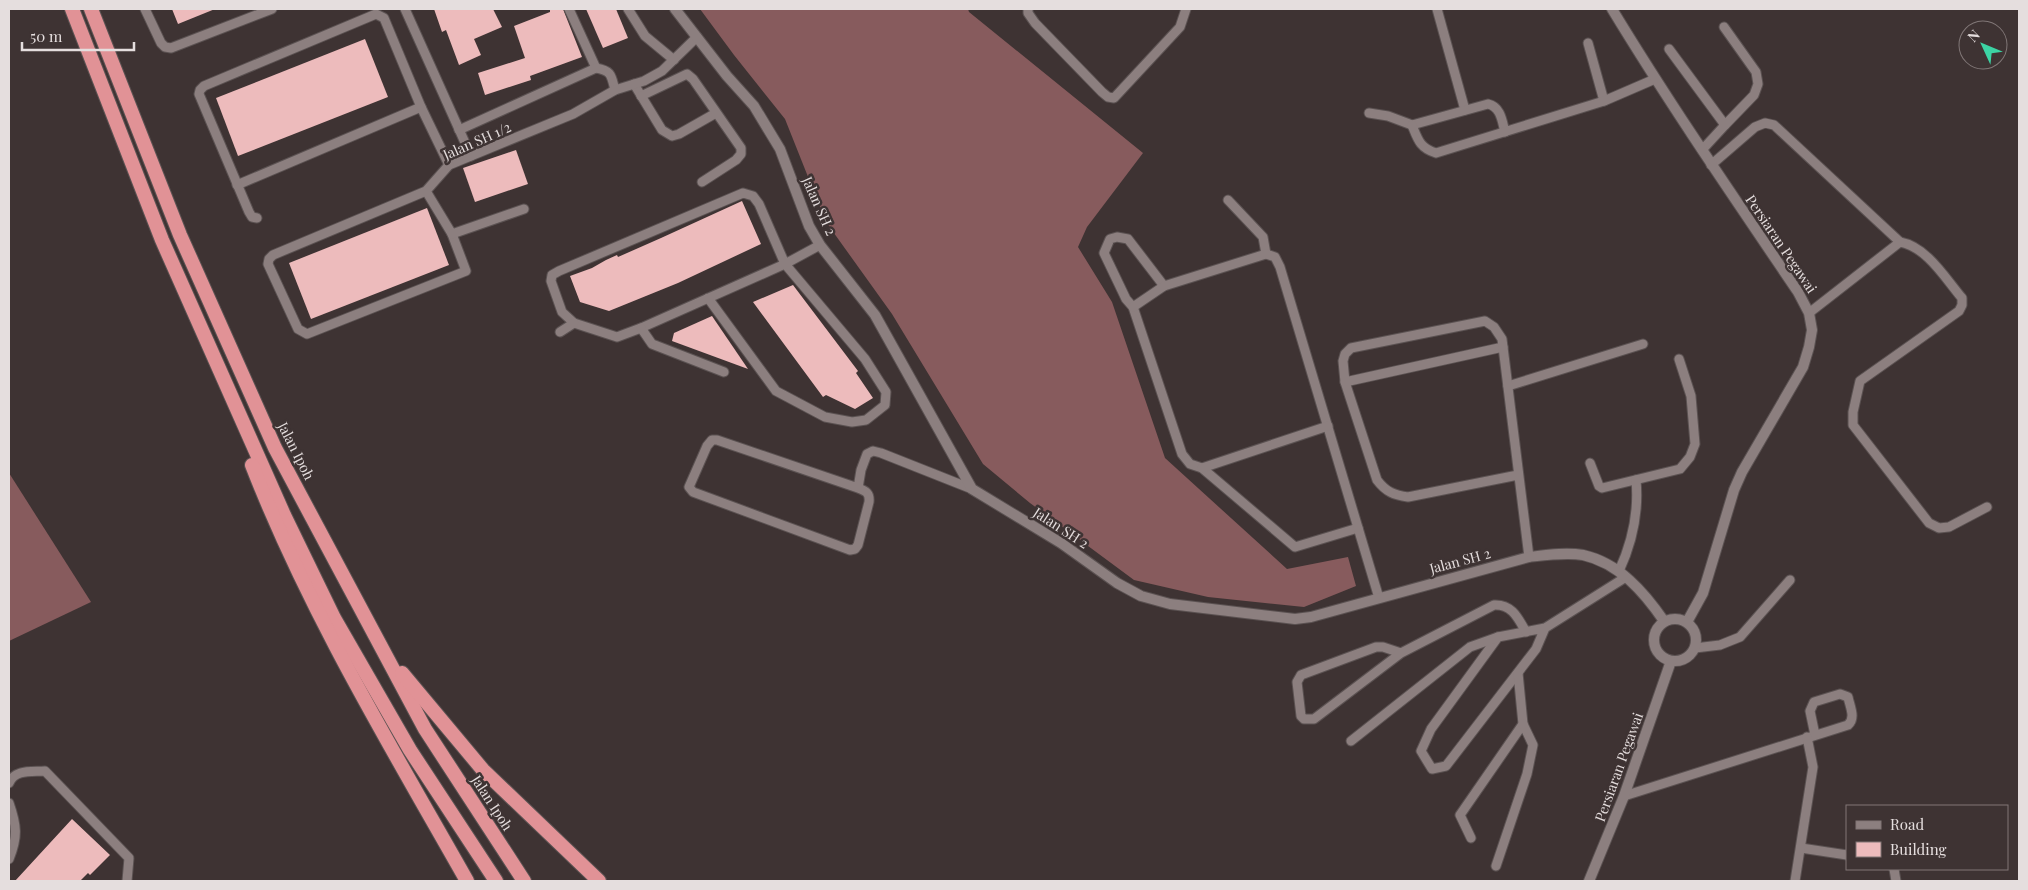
<svg xmlns="http://www.w3.org/2000/svg" width="2028" height="890" font-family="'Playfair Display',serif">
	<rect width="100%" height="100%" fill="#3e3333"/>
	<g fill="#875b5d">
		<polygon points="700,9 968,9 969,12 1143,153 1087,227 1078,247 1112,302 1165,458 1287,569 1348,557 1356,586 1304,607 1208,597 1134,580 1030,503 983,464 892,314 826,222 785,119 734,55"/>
		<polygon points="9,473 91,602 9,641"/>
	</g>
	<g fill="#edbbbc">
		<polygon points="172,9 215,9 178,24"/>
		<polygon points="434,9 493,9 502,27 474,39 481,55 459,65 446,30 442,32"/>
		<polygon points="550,9 563,9 582,57 530,76 531,80 485,95 478,73 525,58 514,26 550,12"/>
		<polygon points="586,9 616,9 628,38 603,48"/>
		<polygon points="365,39 388,97 238,156 216,98"/>
		<polygon points="516,150 528,184 475,202 463,168"/>
		<polygon points="742,201 761,244 678,283 609,311 580,302 570,276 592,268 606,260 617,255 618,257 661,238"/>
		<polygon points="427,208 449,265 311,319 289,263"/>
		<polygon points="793,285 858,371 856,373 873,398 855,409 826,395 823,397 753,302"/>
		<polygon points="712,316 748,369 672,341 674,333"/>
		<polygon points="72,819 110,855 90,875 88,873 80,881 15,881"/>
	</g>
	<g fill="none" stroke-linecap="round" stroke-linejoin="round">
		<g stroke="#5b5252" stroke-width="11">
			<g id="service">
				<polyline points="145,9 161,43 165,47 171,48 272,9"/>
				<polyline points="405,9 471,156"/>
				<polyline points="569,9 596,68"/>
				<polyline points="628,9 645,36 674,60"/>
				<polyline points="1028,9 1028,13 1035,23 1102,92 1108,97 1114,98 1180,27 1186,9"/>
				<polyline points="1437,9 1465,110"/>
				<polyline points="1724,27 1756,72 1758,84 1754,95 1725,125"/>
				<polyline points="1588,43 1604,101"/>
				<polyline points="1669,49 1725,125 1702,150"/>
				<polyline points="634,84 662,130 672,136 679,134 716,113"/>
				<polyline points="641,96 687,74 693,79 741,148 741,154 736,160 702,182"/>
				<path d="M1369,113L1388,116L1412,125L1488,104C1501,107 1502,121 1505,132"/>
				<path d="M1412,125C1418,140 1420,148 1436,153L1604,101L1655,79"/>
				<path d="M459,130L596,68C612,71 611,75 615,90"/>
				<polyline points="1711,165 1755,127 1765,123 1774,125 1900,242"/>
				<polyline points="237,185 421,107"/>
				<polyline points="426,191 452,234 466,271 307,334 298,329 268,264 269,259 273,255 426,191 449,165 573,114 615,90 644,81 662,71 697,37"/>
				<polyline points="1228,200 1263,237 1266,254"/>
				<polyline points="257,218 252,217 249,212 199,94 200,90 204,86 376,14 384,18 421,107 449,165"/>
				<polyline points="452,234 524,209"/>
				<polyline points="1164,286 1128,239 1117,237 1110,239 1104,253 1126,299 1133,307 1182,454 1190,464 1202,468 1295,547 1358,528"/>
				<polyline points="708,298 776,391 825,417 852,422 866,420 885,405 886,392 865,359 785,264 759,204 753,196 743,193 559,271 552,275 551,281 562,312 574,323 617,337 641,328 785,264 820,245"/>
				<polyline points="1133,307 1164,286 1266,254 1275,257 1280,267 1379,598"/>
				<path d="M1809,313L1900,242C1927,247 1945,278 1962,298V305L1959,311L1860,381L1853,412V425L1929,523L1939,528L1949,527L1987,507"/>
				<polyline points="641,328 652,344 724,372"/>
				<polyline points="560,332 574,323"/>
				<polyline points="1345,382 1503,347"/>
				<polyline points="1508,386 1643,344"/>
				<polyline points="1590,463 1599,486 1602,488 1680,469 1690,457 1695,444 1691,396 1679,359"/>
				<polyline points="1202,468 1328,426"/>
				<path d="M1518,475L1408,497C1394,495 1386,492 1377,480L1345,382L1343,361L1345,354L1351,348L1485,321L1494,327L1502,339L1529,557"/>
				<path d="M858,488L717,440H712L707,446L689,487L693,492L850,550L855,549L858,545L869,502C870,493 866,491 858,488L861,470L867,454L873,451L881,453L972,489"/>
				<path d="M1619,571C1632,543 1639,512 1636,480"/>
				<polyline points="1545,628 1536,649 1446,766 1432,769 1421,751 1431,729 1498,637 1545,628 1626,577"/>
				<polyline points="1695,648 1720,645 1740,637 1790,580"/>
				<path d="M1401,653L1383,647H1376L1301,675L1297,682L1301,716L1304,719H1314L1401,653L1494,605C1512,604 1518,618 1526,632"/>
				<polyline points="1351,741 1470,647 1498,637"/>
				<path d="M9,783C15,769 31,772 45,771L129,858L127,881"/>
				<path d="M1624,796L1848,725C1856,718 1850,707 1848,697L1840,694L1814,702L1810,711L1815,735"/>
				<path d="M9,803C17,826 18,837 9,859"/>
				<polyline points="1471,838 1460,815 1523,724 1518,673"/>
				<polyline points="1801,848 1847,855"/>
				<polyline points="1496,866 1527,774 1533,745 1523,724"/>
				<polyline points="1894,869 1896,881"/>
				<polyline points="1795,881 1813,767 1807,737"/>
			</g>
		</g>
		<g stroke="#5b5252" stroke-width="12">
			<g id="tertiary">
				<path d="M675,9L727,76L754,106L780,149L809,226L820,245L875,315L972,489L1061,543L1117,583L1141,596L1170,604L1295,619L1311,617L1529,557C1546,555 1566,552 1583,555C1619,563 1644,592 1664,621"/>
				<path d="M1612,9C1671,106 1735,199 1798,292L1809,313L1812,330L1809,347L1803,367L1742,472L1734,490L1703,593L1687,622"/>
				<circle cx="1675" cy="640" r="21"/>
				<polyline points="1589,881 1624,796 1671,661"/>
			</g>
		</g>
		<g stroke="#5b5252" stroke-width="16">
			<g id="trunk">
				<polyline points="72,9 162,240 284,515 334,618 410,750 496,881"/>
				<polyline points="91,9 180,235 275,448 425,729 524,881"/>
				<path d="M252,465C309,611 390,745 467,881"/>
				<polyline points="402,673 483,770 599,881"/>
			</g>
		</g>
		<use href="#service" stroke="#8c7f7f" stroke-width="9"/>
		<use href="#tertiary" stroke="#8c7f7f" stroke-width="10"/>
		<use href="#trunk" stroke="#e19296" stroke-width="14"/>
	</g>
	<g text-anchor="middle" stroke-width="5" stroke-linejoin="round" paint-order="stroke">
		<g font-size="14" fill="#e5dede" stroke="#3e3333">
			<text transform="translate(477 141) rotate(-24)" y="5">Jalan SH 1/2</text>
			<text transform="translate(819 206) rotate(66)" y="5">Jalan SH 2</text>
			<text transform="translate(1781 244) rotate(56)" y="5">Persiaran Pegawai</text>
			<text transform="translate(296 451) rotate(63)" y="5">Jalan Ipoh</text>
			<text transform="translate(1061 528) rotate(33)" y="5">Jalan SH 2</text>
			<text transform="translate(1460 561) rotate(-15)" y="5">Jalan SH 2</text>
			<text transform="translate(1619 767) rotate(-70)" y="5">Persiaran Pegawai</text>
			<text transform="translate(492 803) rotate(57)" y="5">Jalan Ipoh</text>
		</g>
	</g>
	<rect width="2028" height="890" fill="none" stroke="#e5dede" stroke-width="20"/>
	<rect x="1846" y="805" width="162" height="65" fill="#3e3333" stroke="#817777"/>
	<rect x="1856" y="821" width="25" height="8" fill="#8c7f7f" stroke="#817777"/>
	<text x="1890" y="830" font-size="15" fill="#e5dede">Road</text>
	<rect x="1856" y="842" width="25" height="15" fill="#edbbbc" stroke="#817777"/>
	<text x="1890" y="855" font-size="15" fill="#e5dede">Building</text>
	<g transform="translate(1983 45) rotate(314)"><circle r="24" fill="#3e3333" stroke="#817777"/>
	<path d="M0-4L9 19L0 12L-9 19Z" fill="#3cd4a4"/>
	<text y="-8" font-size="14" font-weight="bold" text-anchor="middle" fill="#e5dede">N</text>
	</g>
	<path d="M22 42v8h112v-8" fill="none" stroke="#e5dede" stroke-width="2.5"/>
	<text x="30" y="42" font-size="15" fill="#e5dede" stroke="#3e3333" stroke-width="4" paint-order="stroke">50 m</text>
</svg>
